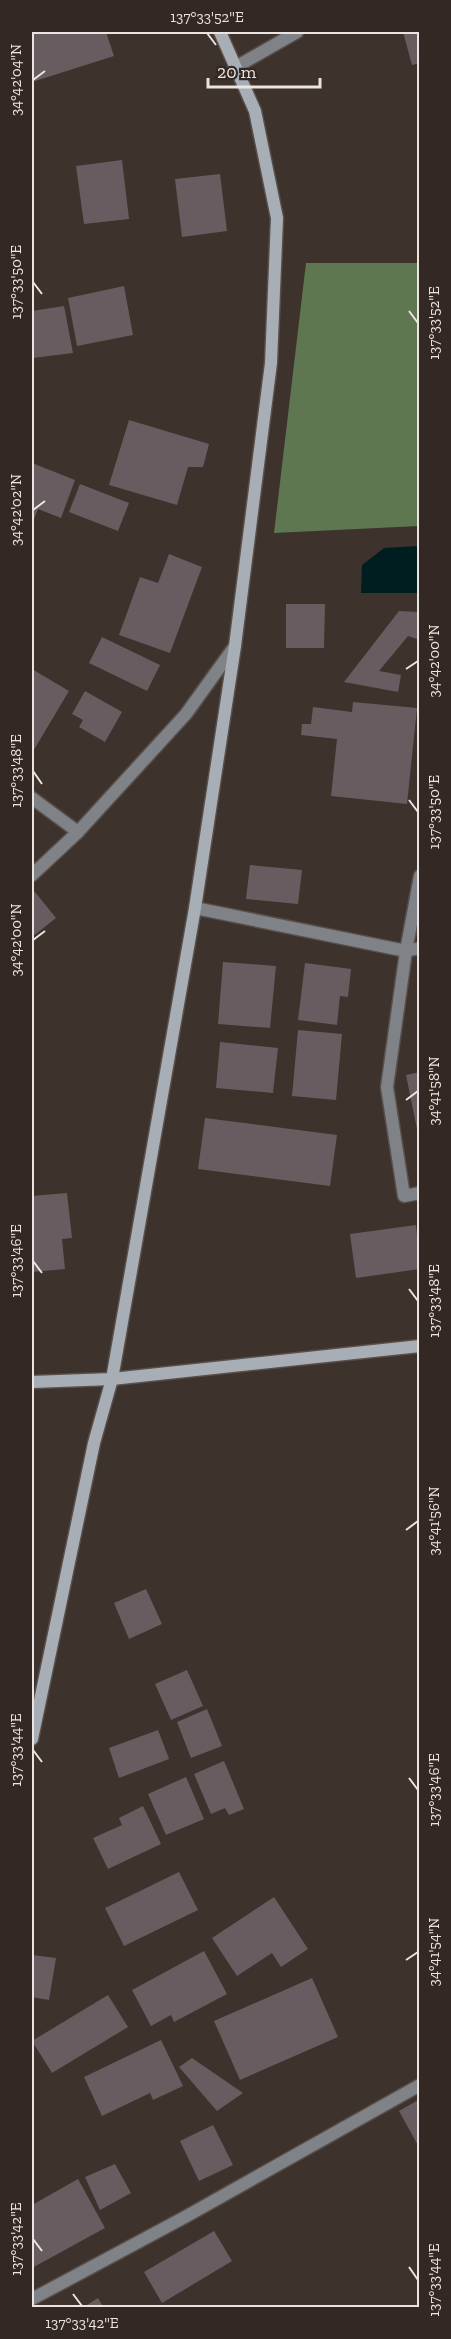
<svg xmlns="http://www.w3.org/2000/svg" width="451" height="2339" font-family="'Zilla Slab',serif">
	<rect width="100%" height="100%" fill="#3d322c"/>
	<polygon fill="#5f7751" points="306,263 419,263 419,526 274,533"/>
	<polygon fill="#001d1f" points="419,546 419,593 361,593 362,565 384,548"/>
	<g fill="#695c60">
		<polygon points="32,32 106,32 114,56 32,82"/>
		<polygon points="403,32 420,32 420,63 412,65"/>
		<polygon points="122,160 129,219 84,224 76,166"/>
		<polygon points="220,174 227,231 182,237 175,179"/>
		<polygon points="124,286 133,335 77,346 68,298"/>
		<polygon points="64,306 73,353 33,358 32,311"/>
		<polygon points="129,420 209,444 203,467 188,467 177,505 109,485"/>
		<polygon points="32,463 75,480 61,518 38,509 32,524"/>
		<polygon points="80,484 129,503 118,531 69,512"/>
		<polygon points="169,554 202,567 170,653 119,635 140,577 158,583"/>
		<polygon points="286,604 325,604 324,648 286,648"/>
		<polygon points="399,611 420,612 420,640 408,636 379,671 401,675 398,692 344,682"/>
		<polygon points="102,637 160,665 147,691 89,663"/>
		<polygon points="32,669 69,691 32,753"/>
		<polygon points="85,691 122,712 105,742 79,727 83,720 72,714"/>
		<polygon points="353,702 417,708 407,804 331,796 337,739 301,735 302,724 311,724 313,707 352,712"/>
		<polygon points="250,865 302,870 298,904 246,899"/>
		<polygon points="35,892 56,918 32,937 32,894"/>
		<polygon points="223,962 276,966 270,1028 218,1024"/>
		<polygon points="305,963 351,969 348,997 340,996 337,1025 298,1020"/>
		<polygon points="298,1030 342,1034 336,1100 292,1096"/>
		<polygon points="220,1042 278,1048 273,1093 216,1088"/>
		<polygon points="420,1072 420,1134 418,1134 406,1075"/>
		<polygon points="205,1118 337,1135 330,1186 198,1169"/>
		<polygon points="67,1193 72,1238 62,1239 65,1269 32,1272 32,1196"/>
		<polygon points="416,1225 420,1269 356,1278 350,1234"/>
		<polygon points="146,1589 162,1624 129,1639 114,1603"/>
		<polygon points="187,1670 203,1706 171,1720 155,1684"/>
		<polygon points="207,1709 222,1746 191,1758 177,1722"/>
		<polygon points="158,1730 169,1759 119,1778 109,1748"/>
		<polygon points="224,1761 244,1809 229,1815 225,1808 211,1814 194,1774"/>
		<polygon points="186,1777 204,1819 166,1835 148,1794"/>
		<polygon points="143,1806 161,1844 108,1869 93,1838 122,1825 119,1818"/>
		<polygon points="179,1872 198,1910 124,1946 105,1908"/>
		<polygon points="274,1897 308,1949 281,1967 272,1953 237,1976 212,1938"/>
		<polygon points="204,1951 227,1994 174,2022 171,2015 151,2026 132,1990"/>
		<polygon points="32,1955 56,1958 49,2000 32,1997"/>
		<polygon points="312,1978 338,2037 240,2080 214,2021"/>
		<polygon points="108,1995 128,2027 52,2073 32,2041"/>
		<polygon points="161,2040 183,2086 153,2100 150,2093 102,2116 84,2077"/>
		<polygon points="192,2058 243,2093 217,2111 179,2067"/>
		<polygon points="420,2099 420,2149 399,2111"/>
		<polygon points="213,2125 233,2165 199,2181 180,2141"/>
		<polygon points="115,2164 131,2193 100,2210 85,2177"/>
		<polygon points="78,2179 105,2228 32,2268 32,2205"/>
		<polygon points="214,2231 232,2261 162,2303 144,2272"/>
		<polygon points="98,2298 104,2308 82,2308"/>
	</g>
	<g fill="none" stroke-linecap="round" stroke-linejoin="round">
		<g stroke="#594e49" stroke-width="15">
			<g id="street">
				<polyline points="234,68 297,32"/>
				<polyline points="32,798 78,832"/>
				<polyline points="32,875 78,832 186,714 235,646"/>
				<polyline points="420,876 406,951 420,948"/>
				<polyline points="195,908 406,951 387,1087 404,1196 420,1193"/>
				<polyline points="32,2299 185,2217 420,2085"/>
			</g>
		</g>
		<g stroke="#594e49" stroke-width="15">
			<g id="secondary">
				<polyline points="32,1382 112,1379 420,1346"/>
				<polyline points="32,1739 94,1443 112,1379 195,908 235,646 271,363 277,218 255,111 220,32"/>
			</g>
		</g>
		<use href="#street" stroke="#7f8387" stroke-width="12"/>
		<use href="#secondary" stroke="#a8aeb6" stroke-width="12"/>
	</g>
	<path fill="none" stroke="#ece4e1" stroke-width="2" d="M207,33L216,45M33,80L45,71M33,282L42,294M409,311L418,323M33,510L45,501M406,669L418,661M33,771L42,784M409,800L418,812M33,940L45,931M406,1100L418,1091M33,1261L42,1273M409,1289L418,1301M406,1530L418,1521M33,1750L42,1762M409,1778L418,1790M406,1960L418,1952M33,2239L42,2251M409,2267L418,2280M73,2294L82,2306"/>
	<rect width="451" height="2339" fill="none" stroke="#332823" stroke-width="66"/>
	<path d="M208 78v9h112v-9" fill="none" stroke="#ece4e1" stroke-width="3"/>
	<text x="217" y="78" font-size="18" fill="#ece4e1" stroke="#332823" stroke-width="4.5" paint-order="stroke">20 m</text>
	<rect x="33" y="33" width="385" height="2273" fill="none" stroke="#ece4e1" stroke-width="2"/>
	<g font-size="15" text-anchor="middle" fill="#ece4e1">
		<text x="207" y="22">137°33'52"E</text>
		<text transform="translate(16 80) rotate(-90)" y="5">34°42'04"N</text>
		<text transform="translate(16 282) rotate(-90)" y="5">137°33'50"E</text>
		<text transform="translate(434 323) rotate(-90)" y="5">137°33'52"E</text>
		<text transform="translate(16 510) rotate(-90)" y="5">34°42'02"N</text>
		<text transform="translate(434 661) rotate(-90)" y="5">34°42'00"N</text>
		<text transform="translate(16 771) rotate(-90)" y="5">137°33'48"E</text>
		<text transform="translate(434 812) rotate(-90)" y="5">137°33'50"E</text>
		<text transform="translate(16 940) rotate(-90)" y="5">34°42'00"N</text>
		<text transform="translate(434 1091) rotate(-90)" y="5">34°41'58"N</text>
		<text transform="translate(16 1261) rotate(-90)" y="5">137°33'46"E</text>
		<text transform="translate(434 1301) rotate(-90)" y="5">137°33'48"E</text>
		<text transform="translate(434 1521) rotate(-90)" y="5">34°41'56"N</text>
		<text transform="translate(16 1750) rotate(-90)" y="5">137°33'44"E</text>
		<text transform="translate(434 1790) rotate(-90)" y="5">137°33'46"E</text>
		<text transform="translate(434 1952) rotate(-90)" y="5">34°41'54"N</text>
		<text transform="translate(16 2239) rotate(-90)" y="5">137°33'42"E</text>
		<text transform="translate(434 2280) rotate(-90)" y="5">137°33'44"E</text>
		<text x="82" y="2328">137°33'42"E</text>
	</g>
</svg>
